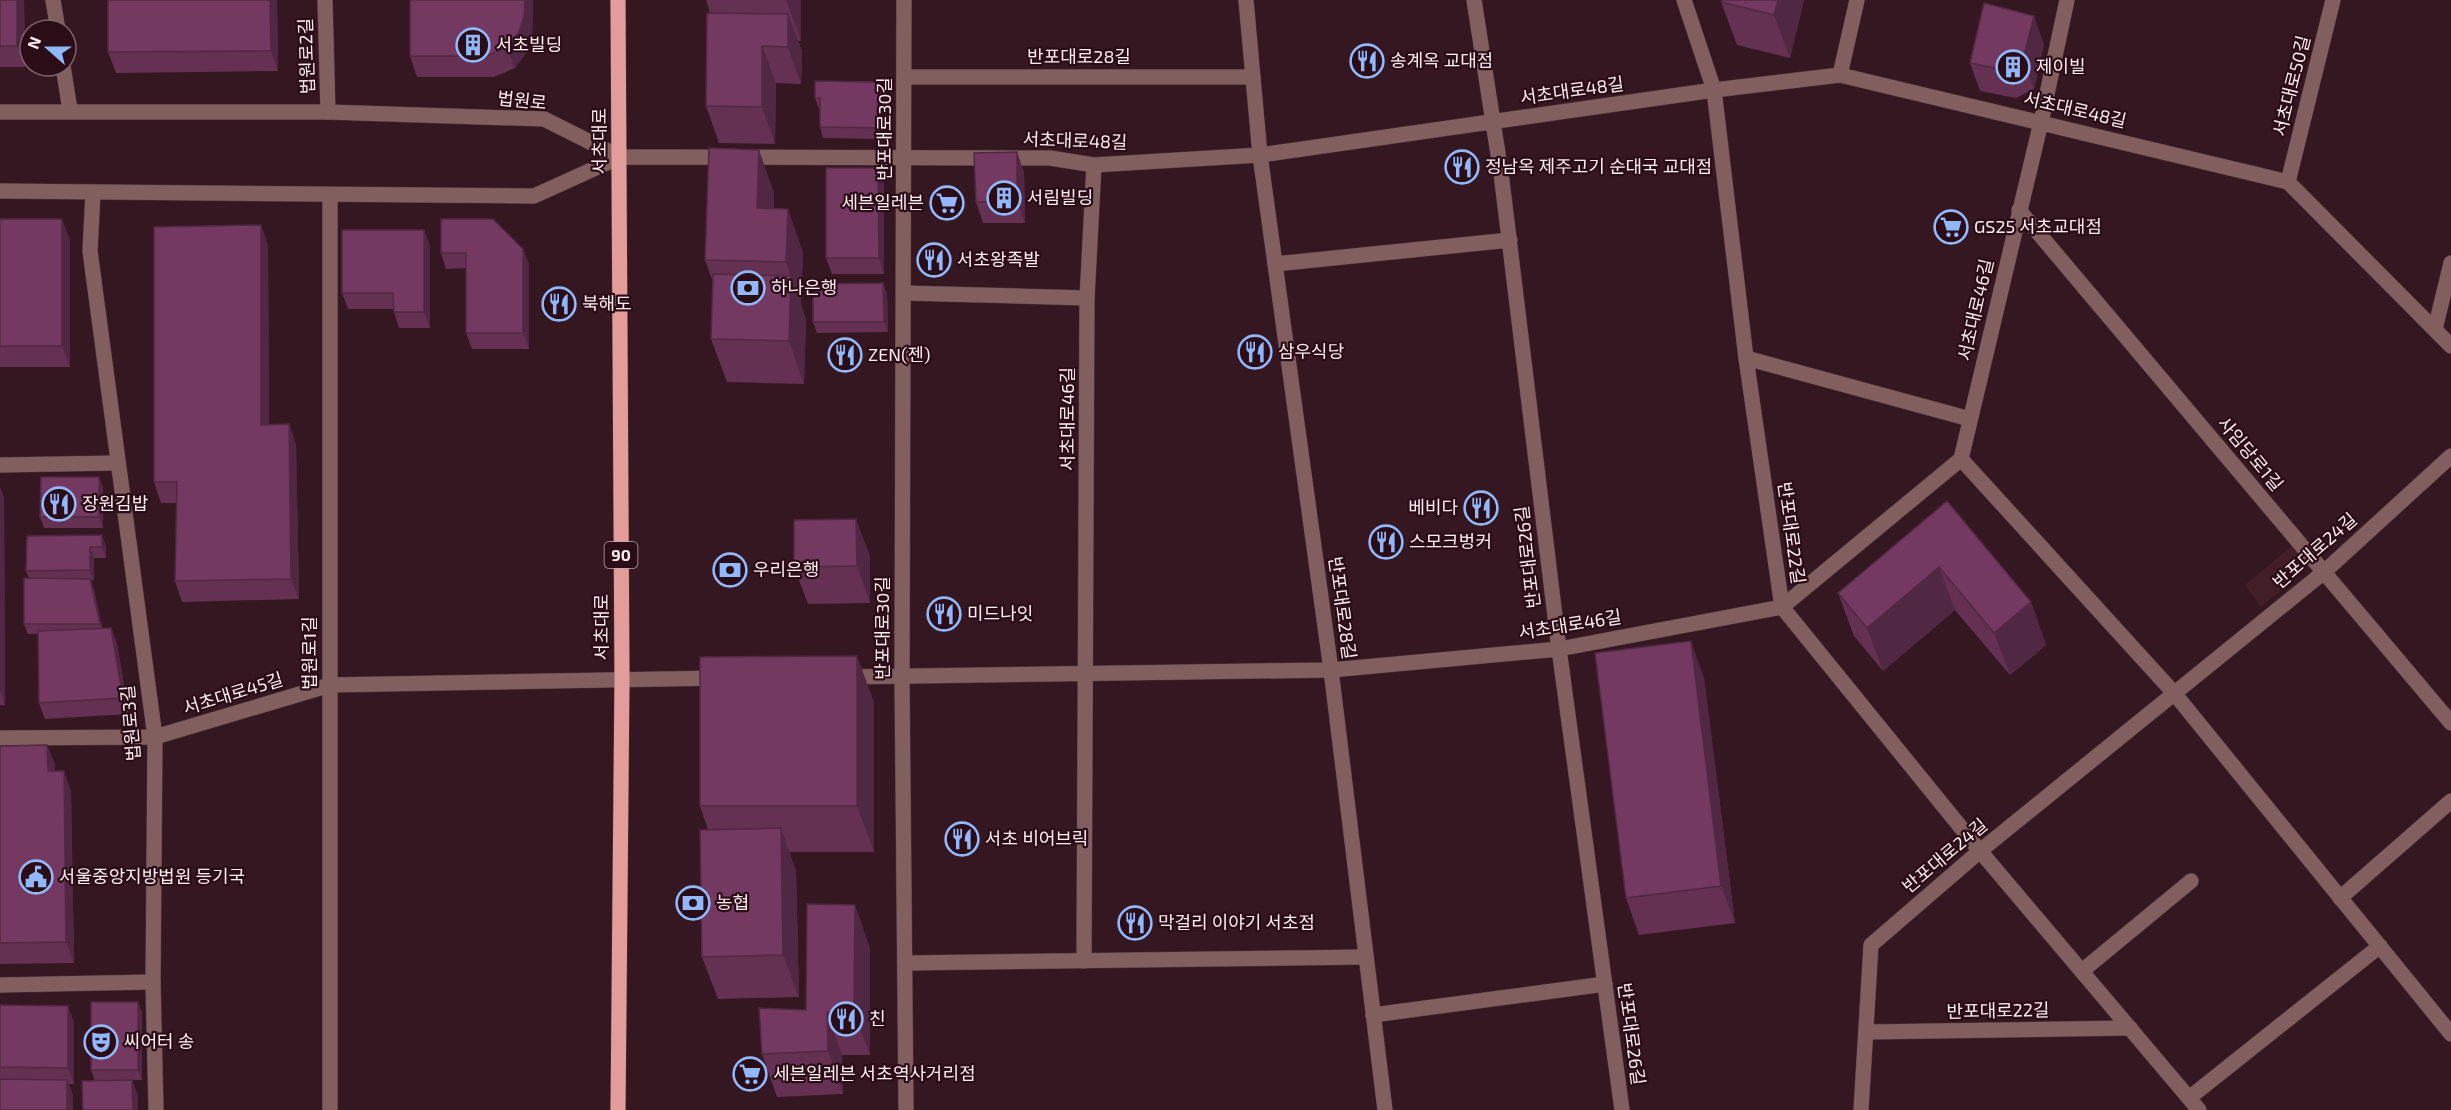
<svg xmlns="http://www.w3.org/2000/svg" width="2451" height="1110" font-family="'Exo 2','Noto Sans KR',sans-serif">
	<rect width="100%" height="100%" fill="#341720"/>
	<polygon fill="#421e29" points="2293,545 2312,564 2261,607 2245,585"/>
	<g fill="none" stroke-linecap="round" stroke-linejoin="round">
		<g stroke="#50353d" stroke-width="16">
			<g id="minor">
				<polyline points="53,0 58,30"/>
				<polyline points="325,0 328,112"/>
				<polyline points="904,0 902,676 906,1110"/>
				<polyline points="1246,0 1260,155 1331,670 1385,1110"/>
				<polyline points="1474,0 1501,173 1559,649 1622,1110"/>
				<polyline points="1684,0 1714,90 1746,358 1782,607 1980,851 2199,1110"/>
				<polyline points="63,66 70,110"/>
				<polyline points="1840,75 1857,0"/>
				<polyline points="904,77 1253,77"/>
				<polyline points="0,112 328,112 544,119 620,157"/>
				<polyline points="2288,182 2333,0"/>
				<polyline points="0,191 534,196 620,157 1050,158 1094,165 1260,155 1714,90 1840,75 2288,182 2451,346"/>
				<polyline points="93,193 90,251 155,737 153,982 156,1110"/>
				<polyline points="330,196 330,1110"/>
				<polyline points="2019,210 2451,723"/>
				<polyline points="1275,264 1510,240"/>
				<polyline points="904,293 1087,298"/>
				<polyline points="2435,329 2451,263"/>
				<polyline points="1746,358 1970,419"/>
				<polyline points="1961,459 2174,693 2451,1034"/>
				<polyline points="0,465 118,463"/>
				<polyline points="843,677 1331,670 1559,649 1782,607 1961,459 2041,122 2067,0"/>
				<polyline points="0,738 155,737 330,685 720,678"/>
				<polyline points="2340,898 2451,801"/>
				<polyline points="1084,961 1087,298 1094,165"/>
				<polyline points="905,963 1366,957"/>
				<polyline points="2082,971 2191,881"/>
				<polyline points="0,985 153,982"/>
				<polyline points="1373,1015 1605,984"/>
				<polyline points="1866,1032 2130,1028"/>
				<polyline points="2189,1098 2380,946"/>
				<polyline points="1861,1110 1871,945 1980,851 2324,572 2451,456"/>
			</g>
		</g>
		<g stroke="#50353d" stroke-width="16">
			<polyline id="major" points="618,0 622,679 618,1110"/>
		</g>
		<use href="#minor" stroke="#815f5e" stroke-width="15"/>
		<use href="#major" stroke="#e29d9a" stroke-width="15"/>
	</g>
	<g fill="#643153">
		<polygon points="0,0 24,0 25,67 0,67"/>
		<polygon points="108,0 277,0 278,71 116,73 108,52"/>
		<polygon points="410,0 533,0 532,37 526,53 515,68 494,77 417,77 410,56"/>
		<polygon points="706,0 801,0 801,41 798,41 802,51 801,84 776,83 775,144 719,143 706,106 710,13"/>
		<polygon points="1804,0 1790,58 1737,45 1721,2"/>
		<polygon points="2044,44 2034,89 2016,98 1980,91 1970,63"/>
		<polygon points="882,93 881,139 823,138 820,127 820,109 819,109 815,98"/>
		<polygon points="1017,152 1024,173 1025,223 983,223 976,202"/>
		<polygon points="878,168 884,184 884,274 832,274 826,258"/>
		<polygon points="774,193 774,209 803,252 801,305 806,319 804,384 727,382 711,339 713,282 705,260"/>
		<polygon points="0,219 70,240 70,367 0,367"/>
		<polygon points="261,225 268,246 269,425 289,424 296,445 299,599 182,602 175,581 176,503 161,503 154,482"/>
		<polygon points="424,230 430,246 430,328 399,328 394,312 393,309 348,309 342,293"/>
		<polygon points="523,249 529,265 529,349 472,349 466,333 466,268 446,269 441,253"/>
		<polygon points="883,283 887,294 888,332 817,333 813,322"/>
		<polygon points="99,477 103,488 103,528 44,528 40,517"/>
		<polygon points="0,487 4,498 5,705 0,705"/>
		<polygon points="1947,501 2031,602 2046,645 2010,675 1955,610 1883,671 1854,636 1838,593"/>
		<polygon points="27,536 106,546 106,558 94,558 94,580 91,580 94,590 102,628 111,628 117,644 129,714 45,719 39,703 38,634 28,634 24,624 29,578 26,571"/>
		<polygon points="870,556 870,603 808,604 794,567"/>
		<polygon points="1704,678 1735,923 1639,935 1626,898"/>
		<polygon points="874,702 874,852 789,852 796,871 799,997 718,999 702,957 708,830 700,806"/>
		<polygon points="47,745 55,765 55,771 71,792 74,963 0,964 0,746"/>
		<polygon points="870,948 870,1055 842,1055 843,1094 777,1097 762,1054 806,1010"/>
		<polygon points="138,1002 142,1013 142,1080 132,1080 138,1096 128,1080 95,1081 91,1070"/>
		<polygon points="0,1005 74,1022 74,1084 69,1084 73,1096 0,1110"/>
	</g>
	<g fill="#512843">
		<polygon points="17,0 24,0 25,67 17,46"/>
		<polygon points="270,0 277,0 278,71 271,51"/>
		<polygon points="525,0 533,0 532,37 526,53 515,68 507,47"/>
		<polygon points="786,0 801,0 801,41"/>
		<polygon points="1778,0 1804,0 1790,58 1774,15"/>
		<polygon points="788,14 802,51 801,84 788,47"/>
		<polygon points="2034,16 2044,44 2034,89 2023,60"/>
		<polygon points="762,46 776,83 775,144 762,107"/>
		<polygon points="878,82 882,93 881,139 877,128"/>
		<polygon points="759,150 774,193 772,251 757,208"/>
		<polygon points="1017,152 1024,173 1025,223 1017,202"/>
		<polygon points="878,168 884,184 884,274 879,258"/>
		<polygon points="788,209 803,252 801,305 786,262"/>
		<polygon points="62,219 70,240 70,367 62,346"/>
		<polygon points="261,225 268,246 269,446 261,425"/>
		<polygon points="424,230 430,246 430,328 424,312"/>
		<polygon points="523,249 529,265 529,349 523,333"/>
		<polygon points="791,276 806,319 804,384 789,341"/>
		<polygon points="883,283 887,294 888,332 884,322"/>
		<polygon points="289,424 296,445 299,599 291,579"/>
		<polygon points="99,477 103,488 103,528 99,517"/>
		<polygon points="0,487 4,498 5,705 0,690"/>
		<polygon points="856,519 870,556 870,603 857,566"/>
		<polygon points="102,535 106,546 106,558 102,547"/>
		<polygon points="90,547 94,558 94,580 90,570"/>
		<polygon points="1939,567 1955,610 1883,671 1867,628"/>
		<polygon points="90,579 94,590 104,635 100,624"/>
		<polygon points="2031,602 2046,645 2010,675 1994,633"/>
		<polygon points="111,628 117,644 129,714 123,698"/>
		<polygon points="1691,641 1704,678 1735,923 1721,886"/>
		<polygon points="857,656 874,702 874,852 857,806"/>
		<polygon points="47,745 55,765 55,792 48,771"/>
		<polygon points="64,771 71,792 74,963 66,942"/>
		<polygon points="781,828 796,871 799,997 783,955"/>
		<polygon points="855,905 870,948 870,1055 854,1012"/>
		<polygon points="138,1002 142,1013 142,1080 138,1070"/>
		<polygon points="68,1006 74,1022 74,1084 68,1068"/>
		<polygon points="827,1012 842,1055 843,1094 828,1051"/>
		<polygon points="67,1080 73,1096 73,1110 67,1110"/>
		<polygon points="132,1080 138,1096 138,1110 133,1110"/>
	</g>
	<g fill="#743960" stroke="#512843" stroke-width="1.5">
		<rect x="0" y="0" width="17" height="46"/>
		<polygon points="108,0 270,0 271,51 108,52"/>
		<polygon points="410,0 525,0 524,17 519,32 507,47 487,56 410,56"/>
		<polygon points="1722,0 1778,0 1774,15 1721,2"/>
		<polygon points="1984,3 2034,16 2023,60 2005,70 1970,63"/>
		<polygon points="707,13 788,14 788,47 762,46 762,107 706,106"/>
		<polygon points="815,81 878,82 877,128 820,127 820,98 815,98"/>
		<polygon points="709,148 759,150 757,208 788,209 786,262 705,260"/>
		<polygon points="1017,152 1017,202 976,202 974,153"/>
		<polygon points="826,168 878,168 879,258 826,258"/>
		<rect x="0" y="219" width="62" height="127"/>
		<polygon points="441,219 493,219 523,249 523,333 466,333 466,253 441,253"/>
		<polygon points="261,225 261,425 289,424 291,579 175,581 177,482 154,482 154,227"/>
		<polygon points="342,230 424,230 424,312 394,312 393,293 342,293"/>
		<polygon points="713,274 791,276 789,341 711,339"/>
		<polygon points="883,283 884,322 813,322 813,284"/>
		<polygon points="41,477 99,477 99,517 40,517"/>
		<polygon points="1947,501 2031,602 1994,633 1939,567 1867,628 1838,593"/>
		<polygon points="856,519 857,566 794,567 794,520"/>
		<polygon points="102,535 102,547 90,547 90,570 26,571 27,536"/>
		<polygon points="24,578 90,579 100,624 24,624"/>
		<polygon points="111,628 123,698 39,703 38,631"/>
		<polygon points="1691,641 1721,886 1626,898 1595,653"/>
		<polygon points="857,656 857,806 700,806 700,657"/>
		<polygon points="47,745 48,771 64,771 66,942 0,943 0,746"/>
		<polygon points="781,828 783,955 702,957 700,830"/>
		<polygon points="807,904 855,905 854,1012 827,1012 828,1051 762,1054 759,1008 806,1010"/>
		<rect x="91" y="1002" width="47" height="68"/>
		<polygon points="0,1005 68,1006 68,1068 0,1067"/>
		<polygon points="0,1079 67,1080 67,1110 0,1110"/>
		<polygon points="132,1080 133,1110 83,1110 82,1081"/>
	</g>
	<defs>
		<g id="building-ring" transform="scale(1.725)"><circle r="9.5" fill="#2a0d17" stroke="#91b8fd" stroke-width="1.5"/><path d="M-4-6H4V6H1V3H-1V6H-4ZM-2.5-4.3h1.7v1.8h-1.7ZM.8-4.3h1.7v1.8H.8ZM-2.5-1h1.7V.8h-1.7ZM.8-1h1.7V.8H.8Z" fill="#91b8fd"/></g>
		<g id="restaurant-ring" transform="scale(1.725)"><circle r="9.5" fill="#2a0d17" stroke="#91b8fd" stroke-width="1.5"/><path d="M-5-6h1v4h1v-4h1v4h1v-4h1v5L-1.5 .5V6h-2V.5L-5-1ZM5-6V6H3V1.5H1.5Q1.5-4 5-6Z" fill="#91b8fd"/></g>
		<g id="supermarket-ring" transform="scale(1.725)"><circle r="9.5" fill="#2a0d17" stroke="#91b8fd" stroke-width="1.5"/><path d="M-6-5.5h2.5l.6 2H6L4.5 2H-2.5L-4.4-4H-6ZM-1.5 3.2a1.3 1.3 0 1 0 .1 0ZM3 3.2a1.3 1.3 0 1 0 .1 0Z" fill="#91b8fd"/></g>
		<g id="bank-ring" transform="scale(1.725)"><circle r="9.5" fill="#2a0d17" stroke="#91b8fd" stroke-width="1.5"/><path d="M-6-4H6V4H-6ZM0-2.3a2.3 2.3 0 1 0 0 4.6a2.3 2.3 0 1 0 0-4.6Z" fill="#91b8fd"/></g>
		<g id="civic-ring" transform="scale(1.725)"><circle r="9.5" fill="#2a0d17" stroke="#91b8fd" stroke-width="1.5"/><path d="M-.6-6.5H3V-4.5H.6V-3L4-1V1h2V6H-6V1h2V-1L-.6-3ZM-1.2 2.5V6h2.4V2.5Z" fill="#91b8fd"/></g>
		<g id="theatre-ring" transform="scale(1.725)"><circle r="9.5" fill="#2a0d17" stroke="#91b8fd" stroke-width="1.5"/><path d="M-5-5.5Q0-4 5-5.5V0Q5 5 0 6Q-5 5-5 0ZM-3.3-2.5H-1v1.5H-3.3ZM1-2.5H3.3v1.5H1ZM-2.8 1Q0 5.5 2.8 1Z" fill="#91b8fd"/></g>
	</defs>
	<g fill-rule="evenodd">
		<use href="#building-ring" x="473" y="45"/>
		<use href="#restaurant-ring" x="1367" y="61"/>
		<use href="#building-ring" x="2013" y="67"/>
		<use href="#restaurant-ring" x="1462" y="167"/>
		<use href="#building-ring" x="1004" y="198"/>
		<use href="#supermarket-ring" x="947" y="203"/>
		<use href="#supermarket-ring" x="1951" y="227"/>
		<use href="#restaurant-ring" x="934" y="260"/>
		<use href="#bank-ring" x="748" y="288"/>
		<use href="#restaurant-ring" x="559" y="304"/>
		<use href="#restaurant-ring" x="1255" y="352"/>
		<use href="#restaurant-ring" x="845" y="355"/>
		<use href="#restaurant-ring" x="59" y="504"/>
		<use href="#restaurant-ring" x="1481" y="508"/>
		<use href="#restaurant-ring" x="1386" y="542"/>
		<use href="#bank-ring" x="730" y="570"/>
		<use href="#restaurant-ring" x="944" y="614"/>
		<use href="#restaurant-ring" x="962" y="839"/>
		<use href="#civic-ring" x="36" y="877"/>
		<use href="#bank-ring" x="693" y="903"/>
		<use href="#restaurant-ring" x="1135" y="923"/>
		<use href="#restaurant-ring" x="846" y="1019"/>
		<use href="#theatre-ring" x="101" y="1042"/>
		<use href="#supermarket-ring" x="750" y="1074"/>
	</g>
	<g text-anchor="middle" stroke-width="4.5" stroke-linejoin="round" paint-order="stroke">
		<rect fill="#2a0d17" stroke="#bea9af" stroke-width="1.5" x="604.5" y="542" width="33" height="26" rx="4.5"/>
		<g font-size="16" font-weight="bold" fill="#fdecf0">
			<text x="621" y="561">90</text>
		</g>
		<g font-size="18" fill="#fdecf0" stroke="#2a0d17" text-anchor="start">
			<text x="496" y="51">서초빌딩</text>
			<text x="1390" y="67">송계옥 교대점</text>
			<text x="2036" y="73">제이빌</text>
			<text x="1485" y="173">정남옥 제주고기 순대국 교대점</text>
			<text x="1027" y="204">서림빌딩</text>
			<text x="924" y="209" text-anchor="end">세븐일레븐</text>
			<text x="1974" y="233">GS25 서초교대점</text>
			<text x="957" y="266">서초왕족발</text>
			<text x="771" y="294">하나은행</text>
			<text x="582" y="310">북해도</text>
			<text x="1278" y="358">삼우식당</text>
			<text x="868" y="361">ZEN(젠)</text>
			<text x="82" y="510">장원김밥</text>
			<text x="1458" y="514" text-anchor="end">베비다</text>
			<text x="1409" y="548">스모크벙커</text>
			<text x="753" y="576">우리은행</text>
			<text x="967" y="620">미드나잇</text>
			<text x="985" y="845">서초 비어브릭</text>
			<text x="59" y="883">서울중앙지방법원 등기국</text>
			<text x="716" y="909">농협</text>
			<text x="1158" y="929">막걸리 이야기 서초점</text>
			<text x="869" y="1025">친</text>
			<text x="124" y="1048">씨어터 송</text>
			<text x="773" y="1080">세븐일레븐 서초역사거리점</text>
		</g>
		<g font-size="18" fill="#fdecf0" stroke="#2a0d17">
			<text transform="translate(307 56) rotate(-92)" y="6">법원로2길</text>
			<text x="1079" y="63">반포대로28길</text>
			<text transform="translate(2292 86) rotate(-76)" y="6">서초대로50길</text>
			<text transform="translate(1572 91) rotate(-8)" y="6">서초대로48길</text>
			<text transform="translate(522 101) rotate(6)" y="6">법원로</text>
			<text transform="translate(2075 110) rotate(13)" y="6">서초대로48길</text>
			<text transform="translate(885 129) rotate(-90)" y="6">반포대로30길</text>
			<text transform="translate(600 141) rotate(-90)" y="6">서초대로</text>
			<text transform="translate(1075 141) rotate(2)" y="6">서초대로48길</text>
			<text transform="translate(1976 310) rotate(-77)" y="6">서초대로46길</text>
			<text transform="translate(1068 419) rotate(-90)" y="6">서초대로46길</text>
			<text transform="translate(2250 454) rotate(50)" y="6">사임당로1길</text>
			<text transform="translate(1791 533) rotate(82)" y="6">반포대로22길</text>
			<text transform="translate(2315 551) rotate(-41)" y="6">반포대로24길</text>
			<text transform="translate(1528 557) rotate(-97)" y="6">반포대로26길</text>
			<text transform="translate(1342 608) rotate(82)" y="6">반포대로28길</text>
			<text transform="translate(1570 625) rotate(-9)" y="6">서초대로46길</text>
			<text transform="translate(602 627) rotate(-90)" y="6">서초대로</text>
			<text transform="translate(883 628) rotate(-90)" y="6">반포대로30길</text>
			<text transform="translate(310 653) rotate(-90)" y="6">법원로1길</text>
			<text transform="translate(233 694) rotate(-17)" y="6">서초대로45길</text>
			<text transform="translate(131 723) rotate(-95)" y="6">법원로3길</text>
			<text transform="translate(1945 856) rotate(-40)" y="6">반포대로24길</text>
			<text transform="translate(1998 1011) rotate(-1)" y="6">반포대로22길</text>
			<text transform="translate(1631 1034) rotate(82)" y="6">반포대로26길</text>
		</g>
	</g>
	<g transform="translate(48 48) rotate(291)"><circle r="28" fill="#2a0d17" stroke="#7e666e" stroke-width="1.5"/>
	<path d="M0-4.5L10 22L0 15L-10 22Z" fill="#91b8fd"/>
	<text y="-9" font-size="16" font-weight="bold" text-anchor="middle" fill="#fdecf0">N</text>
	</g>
</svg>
